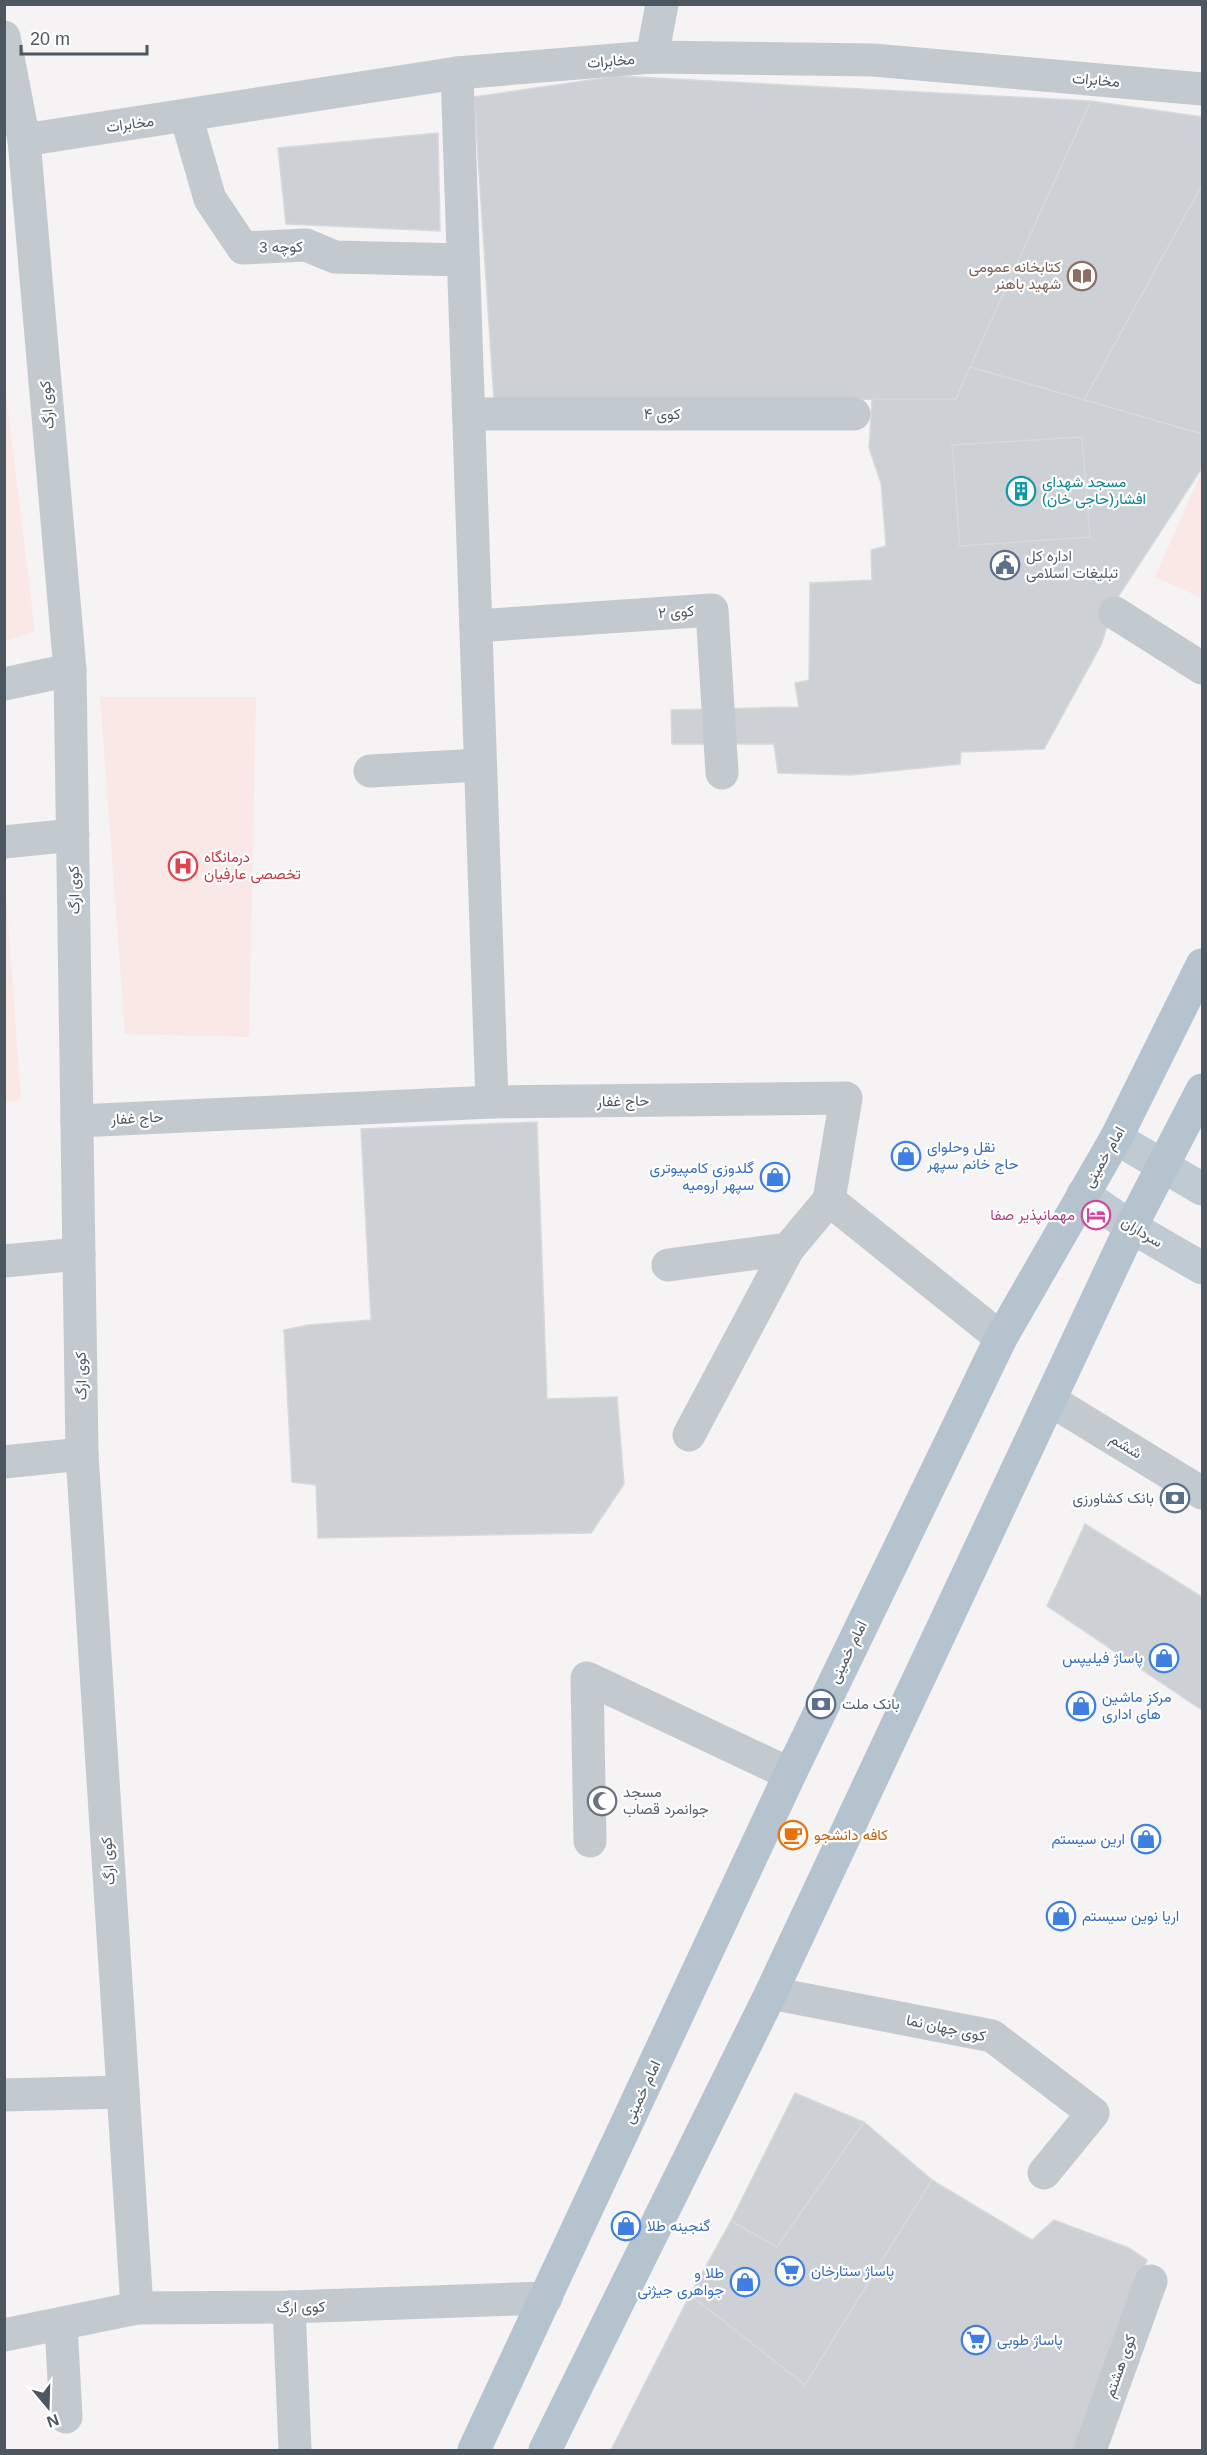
<svg xmlns="http://www.w3.org/2000/svg" width="1207" height="2455" font-family="Helvetica,Vazirmatn,sans-serif">
	<rect width="100%" height="100%" fill="#f5f3f3"/>
	<g fill="#fae8e7">
		<polygon points="6,393 35,632 5,641 4,394"/>
		<polygon points="1202,471 1202,598 1155,577"/>
		<polygon points="100,697 256,697 249,1037 125,1034"/>
		<polygon points="5,878 21,1099 5,1102 4,1102"/>
	</g>
	<g fill="#cdd0d4" stroke="#d7d9dd" stroke-width="1.5">
		<polygon points="617,76 1091,101 956,399 494,400 474,97"/>
		<polygon points="1091,101 1202,117 1202,185 1084,400 970,367"/>
		<polygon points="438,133 440,231 286,224 278,148"/>
		<polygon points="1202,185 1202,434 1084,400"/>
		<polygon points="970,367 1202,434 1202,468 1116,600 1101,645 1044,749 961,752 960,764 851,775 778,773 774,744 672,744 671,710 799,707 795,683 809,680 810,583 872,580 871,550 886,546 881,483 869,448 872,399 956,399"/>
		<polygon points="1082,437 1090,537 960,546 952,445"/>
		<polygon points="537,1122 547,1399 617,1397 624,1484 591,1533 318,1538 316,1485 292,1482 284,1330 308,1325 371,1320 361,1129"/>
		<polygon points="1085,1524 1202,1597 1202,1710 1047,1606"/>
		<polygon points="795,2093 864,2122 777,2247 731,2221"/>
		<polygon points="864,2122 932,2180 805,2385 690,2295 731,2221 777,2247"/>
		<polygon points="932,2180 1032,2240 1054,2220 1129,2248 1147,2260 1080,2450 611,2450 690,2295 805,2385"/>
	</g>
	<g fill="none" stroke-linecap="round" stroke-linejoin="round">
		<polyline stroke="#c2cad0" stroke-width="33" points="1115,613 1202,668"/>
		<g stroke="#c2cad0" stroke-width="33">
			<polyline points="4,37 24,140 70,670 82,1454 137,2308"/>
			<polyline points="652,57 662,4"/>
			<polyline points="457,73 492,1102"/>
			<polyline points="186,116 210,199 243,248 306,245 335,257 463,260"/>
			<polyline points="24,140 457,73 652,57 873,60 1202,89"/>
			<polyline points="469,414 854,414"/>
			<polyline points="476,626 712,610 722,773"/>
			<polyline points="4,684 70,670"/>
			<polyline points="370,771 480,765"/>
			<polyline points="4,842 73,835"/>
			<polyline points="77,1121 492,1102 846,1098 829,1200 1001,1338"/>
			<polyline points="4,1261 79,1254"/>
			<polyline points="668,1265 788,1249"/>
			<polyline points="1050,1400 1202,1493"/>
			<polyline points="689,1435 788,1249 829,1200"/>
			<polyline points="4,1462 82,1454"/>
			<polyline points="590,1841 587,1678 790,1774"/>
			<polyline points="771,1993 992,2036 1093,2113 1044,2173"/>
			<polyline points="4,2095 123,2092"/>
			<polyline points="289,2307 295,2450"/>
			<polyline points="61,2324 66,2417"/>
			<polyline points="4,2335 137,2308 289,2307 546,2298"/>
			<polyline points="1090,2450 1151,2281"/>
		</g>
		<g stroke="#c0cad2" stroke-width="33">
			<polyline points="1116,1138 1202,1189"/>
			<polyline points="1083,1194 1131,1227 1202,1268"/>
		</g>
		<g stroke="#b5c3cf" stroke-width="33">
			<polyline points="474,2450 790,1774 1001,1338 1116,1138 1202,965"/>
			<polyline points="545,2450 771,1993 1131,1227 1202,1090"/>
		</g>
	</g>
	<defs>
		<g id="library-ring" transform="scale(1.5)"><circle r="9.5" fill="#fff" stroke="#8d6e63" stroke-width="1.5"/><path d="M-6-4Q-3-5.5-.7-3.5V5Q-3 3-6 4ZM6-4Q3-5.5 .7-3.5V5Q3 3 6 4Z" fill="#8d6e63"/></g>
		<g id="building-ring" transform="scale(1.5)"><circle r="9.5" fill="#fff" stroke="#0f9aa8" stroke-width="1.5"/><path d="M-4-6H4V6H1V3H-1V6H-4ZM-2.5-4.3h1.7v1.8h-1.7ZM.8-4.3h1.7v1.8H.8ZM-2.5-1h1.7V.8h-1.7ZM.8-1h1.7V.8H.8Z" fill="#0f9aa8"/></g>
		<g id="civic-ring" transform="scale(1.5)"><circle r="9.5" fill="#fff" stroke="#5c6f8a" stroke-width="1.5"/><path d="M-.6-6.5H3V-4.5H.6V-3L4-1V1h2V6H-6V1h2V-1L-.6-3ZM-1.2 2.5V6h2.4V2.5Z" fill="#5c6f8a"/></g>
		<g id="hospital-ring" transform="scale(1.5)"><circle r="9.5" fill="#fff" stroke="#e0444e" stroke-width="1.5"/><path d="M-5-5h3v3.5h4V-5h3V5h-3V1.5h-4V5h-3Z" fill="#e0444e"/></g>
		<g id="shop-ring" transform="scale(1.5)"><circle r="9.5" fill="#fff" stroke="#3f7fe0" stroke-width="1.5"/><path d="M-5-2.5h2.3a2.7 3.5 0 0 1 5.4 0H5L5.5 6h-11ZM-1.5-2.5h3a1.5 2.3 0 0 0-3 0Z" fill="#3f7fe0"/></g>
		<g id="hotel-ring" transform="scale(1.5)"><circle r="9.5" fill="#fff" stroke="#d1479c" stroke-width="1.5"/><path d="M-6-4.5h1.5V1H6V5H4.5V3h-9V5H-6ZM-4 0a1.8 1.8 0 1 1 3.6 0ZM.5 0V-2.5h3Q6-2.5 6 0Z" fill="#d1479c"/></g>
		<g id="bank-ring" transform="scale(1.5)"><circle r="9.5" fill="#fff" stroke="#5c6f8a" stroke-width="1.5"/><path d="M-6-4H6V4H-6ZM0-2.3a2.3 2.3 0 1 0 0 4.6a2.3 2.3 0 1 0 0-4.6Z" fill="#5c6f8a"/></g>
		<g id="mosque-ring" transform="scale(1.5)"><circle r="9.5" fill="#fff" stroke="#6b7280" stroke-width="1.5"/><path d="M3.5-4.9A6 6 0 1 0 3.5 4.9A5 5 0 1 1 3.5-4.9Z" fill="#6b7280"/></g>
		<g id="cafe-ring" transform="scale(1.5)"><circle r="9.5" fill="#fff" stroke="#e8710a" stroke-width="1.5"/><path d="M-5.5-4.5H6V0H3Q3 3.5 0 3.5H-2.5Q-5.5 3.5-5.5 0ZM3-3.2v2h1.7v-2ZM-6 4.5H4V6H-6Z" fill="#e8710a"/></g>
		<g id="supermarket-ring" transform="scale(1.5)"><circle r="9.5" fill="#fff" stroke="#3f7fe0" stroke-width="1.5"/><path d="M-6-5.5h2.5l.6 2H6L4.5 2H-2.5L-4.4-4H-6ZM-1.5 3.2a1.3 1.3 0 1 0 .1 0ZM3 3.2a1.3 1.3 0 1 0 .1 0Z" fill="#3f7fe0"/></g>
	</defs>
	<g fill-rule="evenodd">
		<use href="#library-ring" x="1082" y="276"/>
		<use href="#building-ring" x="1021" y="491"/>
		<use href="#civic-ring" x="1005" y="565"/>
		<use href="#hospital-ring" x="183" y="866"/>
		<use href="#shop-ring" x="906" y="1156"/>
		<use href="#shop-ring" x="775" y="1177"/>
		<use href="#hotel-ring" x="1096" y="1215"/>
		<use href="#bank-ring" x="1175" y="1498"/>
		<use href="#shop-ring" x="1164" y="1658"/>
		<use href="#bank-ring" x="821" y="1704"/>
		<use href="#shop-ring" x="1081" y="1706"/>
		<use href="#mosque-ring" x="602" y="1801"/>
		<use href="#cafe-ring" x="793" y="1835"/>
		<use href="#shop-ring" x="1146" y="1839"/>
		<use href="#shop-ring" x="1061" y="1916"/>
		<use href="#shop-ring" x="626" y="2226"/>
		<use href="#supermarket-ring" x="790" y="2271"/>
		<use href="#shop-ring" x="745" y="2282"/>
		<use href="#supermarket-ring" x="976" y="2340"/>
	</g>
	<g text-anchor="middle" stroke-width="4.5" stroke-linejoin="round" paint-order="stroke">
		<g font-size="15" fill="#4c575f" stroke="#fff">
			<text transform="translate(611 61) rotate(-5)" y="5">مخابرات</text>
			<text transform="translate(1096 80) rotate(5)" y="5">مخابرات</text>
			<text transform="translate(130 124) rotate(-8)" y="5">مخابرات</text>
			<text transform="translate(281 247) rotate(-1)" y="5">کوچه 3</text>
			<text transform="translate(47 405) rotate(-95)" y="5">کوی ارگ</text>
			<text x="662" y="419">کوی ۴</text>
			<text transform="translate(676 612) rotate(-4)" y="5">کوی ۲</text>
			<text transform="translate(74 890) rotate(-91)" y="5">کوی ارگ</text>
			<text transform="translate(623 1101) rotate(-1)" y="5">حاج غفار</text>
			<text transform="translate(137 1118) rotate(-3)" y="5">حاج غفار</text>
			<text transform="translate(1104 1157) rotate(-60)" y="5">امام خمینی</text>
			<text transform="translate(1142 1232) rotate(31)" y="5">سرداران</text>
			<text transform="translate(81 1376) rotate(-91)" y="5">کوی ارگ</text>
			<text transform="translate(1126 1446) rotate(31)" y="5">ششم</text>
			<text transform="translate(848 1652) rotate(-64)" y="5">امام خمینی</text>
			<text transform="translate(108 1861) rotate(-94)" y="5">کوی ارگ</text>
			<text transform="translate(946 2028) rotate(12)" y="5">کوی جهان نما</text>
			<text transform="translate(642 2092) rotate(-65)" y="5">امام خمینی</text>
			<text transform="translate(301 2307) rotate(-1)" y="5">کوی ارگ</text>
			<text transform="translate(1120 2366) rotate(-70)" y="5">کوی هشتم</text>
		</g>
		<g font-size="15" fill="#785e54" stroke="#fff" text-anchor="end">
			<text x="1061" y="272">کتابخانه عمومی<tspan x="1061" dy="17">شهید باهنر</tspan></text>
		</g>
		<g font-size="15" fill="#0d838f" stroke="#fff" text-anchor="start">
			<text x="1042" y="487">مسجد شهدای<tspan x="1042" dy="17">افشار(حاجی خان)</tspan></text>
		</g>
		<g font-size="15" fill="#4e5e75" stroke="#fff" text-anchor="start">
			<text x="1026" y="561">اداره کل<tspan x="1026" dy="17">تبلیغات اسلامی</tspan></text>
			<text x="1154" y="1503" text-anchor="end">بانک کشاورزی</text>
			<text x="842" y="1709">بانک ملت</text>
		</g>
		<g font-size="15" fill="#be3a42" stroke="#fff" text-anchor="start">
			<text x="204" y="862">درمانگاه<tspan x="204" dy="17">تخصصی عارفیان</tspan></text>
		</g>
		<g font-size="15" fill="#366cbe" stroke="#fff" text-anchor="start">
			<text x="927" y="1152">نقل وحلوای<tspan x="927" dy="17">حاج خانم سپهر</tspan></text>
			<text x="754" y="1173" text-anchor="end">گلدوزی کامپیوتری<tspan x="754" dy="17">سپهر ارومیه</tspan></text>
			<text x="1143" y="1663" text-anchor="end">پاساژ فیلیپس</text>
			<text x="1102" y="1702">مرکز ماشین<tspan x="1102" dy="17">هاى ادارى</tspan></text>
			<text x="1125" y="1844" text-anchor="end">ارین سیستم</text>
			<text x="1082" y="1921">اریا نوین سیستم</text>
			<text x="647" y="2231">گنجینه طلا</text>
			<text x="811" y="2276">پاساژ ستارخان</text>
			<text x="724" y="2278" text-anchor="end">طلا و<tspan x="724" dy="17">جواهری جیژنی</tspan></text>
			<text x="997" y="2345">پاساژ طوبی</text>
		</g>
		<g font-size="15" fill="#b23c85" stroke="#fff" text-anchor="end">
			<text x="1075" y="1220">مهمانپذیر صفا</text>
		</g>
		<g font-size="15" fill="#5b616d" stroke="#fff" text-anchor="start">
			<text x="623" y="1797">مسجد<tspan x="623" dy="17">جوانمرد قصاب</tspan></text>
		</g>
		<g font-size="15" fill="#c56008" stroke="#fff" text-anchor="start">
			<text x="814" y="1840">کافه دانشجو</text>
		</g>
	</g>
	<rect width="1207" height="2455" fill="none" stroke="#4c575f" stroke-width="12"/>
	<g transform="translate(48 2407) rotate(161)" stroke="#ffffff" stroke-width="4.5" paint-order="stroke">
	<path d="M0-4.5L10 22L0 15L-10 22Z" fill="#4c575f"/>
	<text y="-9" font-size="16" font-weight="bold" text-anchor="middle" fill="#4c575f">N</text>
	</g>
	<path d="M21 45v9h126v-9" fill="none" stroke="#4c575f" stroke-width="3"/>
	<text x="30" y="45" font-size="18" fill="#4c575f" stroke="#ffffff" stroke-width="4.5" paint-order="stroke">20 m</text>
</svg>
